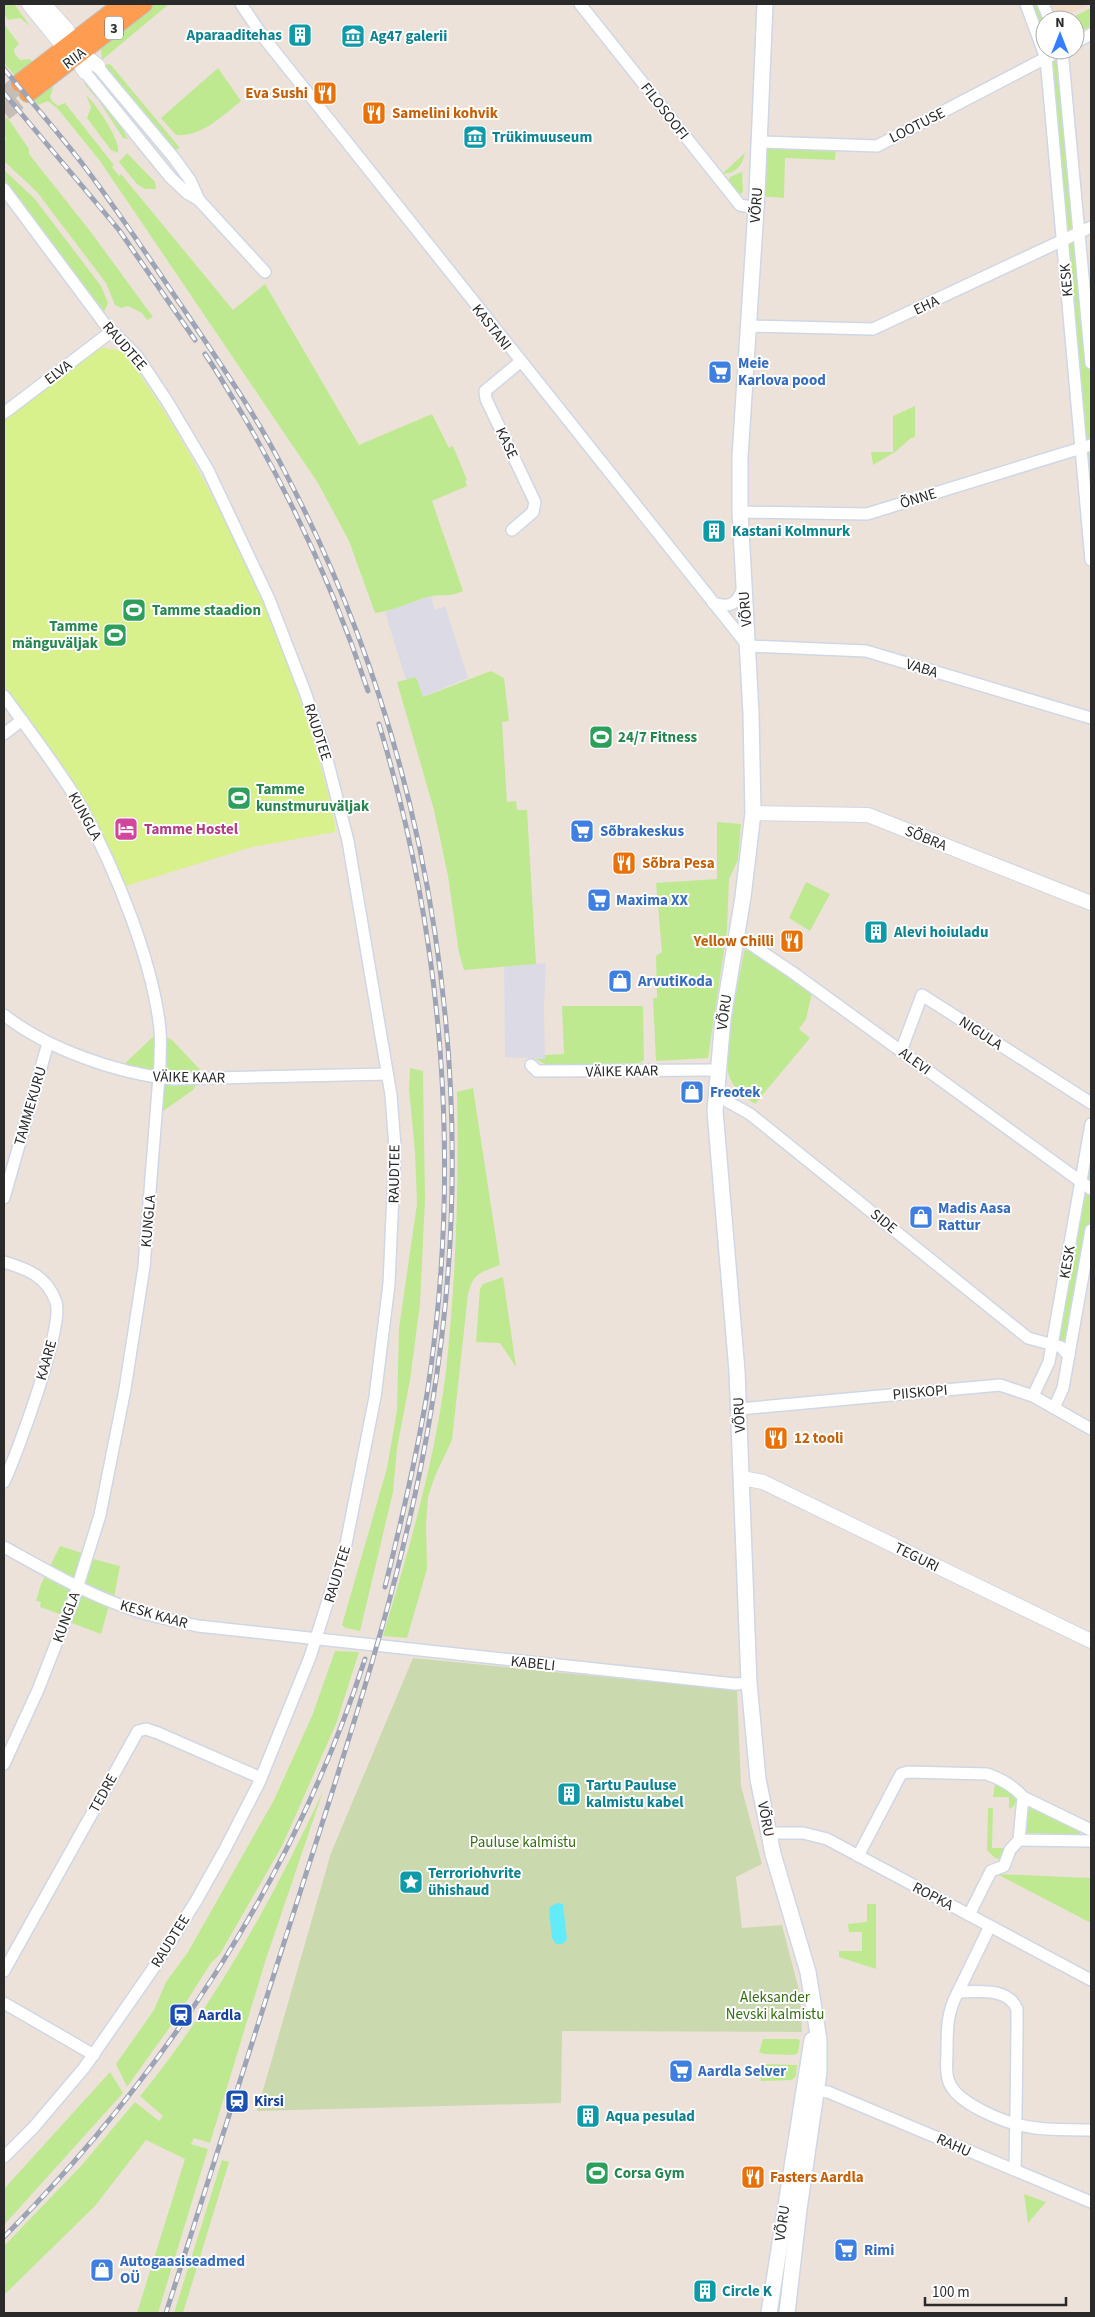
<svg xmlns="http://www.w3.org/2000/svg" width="1095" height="2317" font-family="'Source Sans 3',sans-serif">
	<rect width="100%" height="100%" fill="#ede2da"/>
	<g fill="#dcdbe5">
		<polygon points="431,596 435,610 445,606 468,678 422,697 416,677 406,680 385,612"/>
		<polygon points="546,963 544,1010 545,1059 505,1057 504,966"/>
	</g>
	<polygon fill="#f1dcc7" points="1048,4 1090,4 1058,20 1055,20"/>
	<g fill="#bee991">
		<polygon points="4,4 14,4 30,26 20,18 8,20 4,14"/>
		<polygon points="153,4 169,4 102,60 101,50 105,43"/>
		<polygon points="1026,4 1043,4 1045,50 1062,50 1091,363 1091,560 1046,58"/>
		<polygon points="1091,8 1091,26 1075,35 1075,20 1067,20"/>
		<polygon points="4,24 19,44 14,49 15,54 20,60 30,59 33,63 16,77 4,63"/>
		<polygon points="108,64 111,65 180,148 175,150 171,148 104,65"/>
		<path d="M218,68L241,101C222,116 202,137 176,135L161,118Z"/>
		<polygon points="85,81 114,115 128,139 123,138 99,101 85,85"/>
		<path d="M50,84L53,88L50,97L52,101L58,106L65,103L114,165L112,167L119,176L121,174L233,310L265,284L359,445L432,414L449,448L453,446L467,480L465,481L467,486L432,501L463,591C450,598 441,593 428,597C410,602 393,611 375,613L349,541L318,483L100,161L58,109L48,101L38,105L32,98Z"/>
		<path d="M86,95C96,104 121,140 118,153L111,150L87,118L91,107Z"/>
		<polygon points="7,117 29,149 29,154 90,231 153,317 147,320 142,313 128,306 121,308 115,305 106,283 37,192 4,161 4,144 6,139 4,133 4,120"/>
		<polygon points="762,143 836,145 835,160 785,158 784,198 760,196"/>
		<polygon points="127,153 155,182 156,189 145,189 137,184 119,162"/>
		<path d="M745,153C743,165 735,174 722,174Z"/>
		<polygon points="4,170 34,198 101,286 108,303 104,312 12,191 4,179"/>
		<polygon points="742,172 743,192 740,194 728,181 730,177"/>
		<polygon points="915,406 915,437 911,438 895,452 873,465 871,452 893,452 893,416"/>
		<polygon points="491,671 504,678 509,721 502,722 507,802 516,801 517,810 527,810 536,964 464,970 459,953 448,876 434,810 397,682 416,677 423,697"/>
		<polygon points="717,822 741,824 738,860 729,879 727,930 708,1058 656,1061 653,998 657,998 656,956 662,952 656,883 717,879"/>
		<polygon points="806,882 830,894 810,931 789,918"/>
		<path d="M747,949L812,993L806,1019L799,1029L810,1038L755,1104C745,1097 733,1088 729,1076C722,1056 740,975 744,951Z"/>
		<polygon points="562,1006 643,1006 644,1060 639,1063 547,1065 535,1059 545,1059 545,1055 564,1054"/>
		<polygon points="158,1032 172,1040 209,1079 200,1079 193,1090 156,1116 160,1078 118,1070"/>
		<polygon points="410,1068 423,1071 425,1200 420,1304 410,1380 397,1448 393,1492 360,1631 346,1628 342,1625 387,1468 397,1410 399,1328 417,1204 415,1152 409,1089"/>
		<path d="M473,1088L500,1265C480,1273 474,1272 468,1294L452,1440L435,1476L428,1497L426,1525L427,1569L407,1638L383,1636C409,1549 435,1461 446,1371C456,1278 459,1186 457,1092Z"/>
		<polygon points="1091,1124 1091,1230 1070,1349 1054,1337"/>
		<polygon points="503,1277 516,1367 500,1343 476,1342 480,1289 483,1284"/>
		<polygon points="60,1546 85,1554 85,1557 120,1566 113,1603 110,1602 101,1634 64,1620 65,1616 40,1607 41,1602 36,1601 41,1584"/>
		<polygon points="335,1651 359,1652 336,1724 282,1846 220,1954 211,1963 172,2024 127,2087 116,2064 154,2010 166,1982 188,1952 274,1800 312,1716"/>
		<path d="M995,1784H1000L1016,1793C1017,1800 1016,1806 1009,1809V1797H993Z"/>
		<path d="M323,1791L266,1959L210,2143L194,2138L191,2144L208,2149L158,2313H137L185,2159L146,2140L95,2206L4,2295V2246L81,2166L135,2102L159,2121L163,2116L140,2096C214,2006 274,1897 323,1791Z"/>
		<polygon points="1028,1807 1079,1831 1081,1835 1025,1833 1024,1808"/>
		<polygon points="988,1808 993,1808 992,1848 1008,1848 1003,1860 995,1858 987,1850"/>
		<polygon points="997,1874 1091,1878 1091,1923"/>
		<polygon points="867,1904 876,1904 876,1969 839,1957 839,1951 862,1951 862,1932 849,1932 848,1924 867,1922"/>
		<polygon points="763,2039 798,2039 800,2041 798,2053 794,2055 764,2054 759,2052"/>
		<polygon points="765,2064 797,2065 796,2076 792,2080 761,2081 759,2067"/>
		<polygon points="110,2072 123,2093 4,2225 4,2189"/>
		<polygon points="222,2160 229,2162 183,2313 174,2313"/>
		<polygon points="1024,2194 1046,2202 1028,2223"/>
	</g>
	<polygon fill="#cbd9af" points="413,1658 737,1690 741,1786 762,1864 736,1877 742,1928 782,1925 800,1994 802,2032 562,2031 561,2103 257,2111 331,1853"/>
	<path fill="#d8f18c" d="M98,347L124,351C141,376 158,401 174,427C245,549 306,687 335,825V832L252,847L123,887L39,736L4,686V420Z"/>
	<polygon fill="#63ebf9" points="557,1903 563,1904 567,1940 562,1944 556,1944 552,1938 549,1911 550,1907"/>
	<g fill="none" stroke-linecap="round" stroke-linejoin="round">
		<g stroke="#c6bdb7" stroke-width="18" stroke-dasharray="18 9" stroke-linecap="butt">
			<polyline points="4,96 20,83"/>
			<polyline points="4,112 28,93"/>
		</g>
		<g stroke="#cfd7e4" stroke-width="14">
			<g id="minor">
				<polyline points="241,4 264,38 748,646 866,651 1091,718"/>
				<polyline points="580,4 740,205 756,208"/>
				<polyline points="1026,4 1046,58 1091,560"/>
				<polyline points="1043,4 1050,20"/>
				<polyline points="1075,43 1091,34"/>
				<polyline points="1062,50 1091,363"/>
				<polyline points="92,60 174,158 190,180 199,200 265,272"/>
				<polyline points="80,66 170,177 187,193 199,200"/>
				<polyline points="759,142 877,146 1061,50"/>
				<polyline points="4,189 104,323 137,356 167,401 208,470 269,599 305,692 324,748 348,841 391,1095 395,1147 389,1284 375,1397 346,1544 310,1657 259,1783 224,1851 196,1901 157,1963 84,2068 34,2127 4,2157"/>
				<polyline points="748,326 873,329 1091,227"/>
				<polyline points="4,413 112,331"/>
				<polyline points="740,512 867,514 1091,445"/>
				<polyline points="512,530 533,512 535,502 486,399 485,391 520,362"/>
				<path d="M713,603C729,608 737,605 743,588"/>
				<path d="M4,696C31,733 59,769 82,808C115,869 153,961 160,1030C161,1041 160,1053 160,1064L144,1267L125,1389L100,1515L74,1598L38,1690L4,1764"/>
				<polyline points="4,734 22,720"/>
				<polyline points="737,935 792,972 1091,1189"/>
				<path d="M4,1015C47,1049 119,1074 173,1079L387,1074"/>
				<polyline points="901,1051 922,995 1091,1103"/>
				<polyline points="531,1065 537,1071 717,1070"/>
				<polyline points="716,1095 750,1114 1028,1338 1061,1347 1069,1356"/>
				<polyline points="4,1198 48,1043"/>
				<path d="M4,1262C27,1269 47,1276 56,1302C64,1327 17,1454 4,1482"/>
				<polyline points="1033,1396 1049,1362 1091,1124"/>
				<polyline points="1054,1408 1063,1388 1091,1230"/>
				<polyline points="739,1409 1000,1385 1033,1396 1091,1429"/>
				<path d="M4,1547C46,1570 88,1595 134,1610C155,1617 177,1621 198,1626L735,1684L749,1683"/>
				<polyline points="1023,1797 1019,1840 1091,1841"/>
				<polyline points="769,1833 803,1833 827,1839 1091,1980"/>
				<path d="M858,1856L901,1774L908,1772L987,1774C1001,1779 1013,1785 1023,1797L1091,1830"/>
				<polyline points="969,1915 991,1871 1004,1866 1010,1850 1019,1840"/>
				<polyline points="4,1971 138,1731 146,1729 158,1733 261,1778"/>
				<polyline points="958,1992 990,1926"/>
				<polyline points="4,2003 94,2055"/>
				<polyline points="817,2091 828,2092 1091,2202"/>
				<path d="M1015,2170C1016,2117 1017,2063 1017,2009C1008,1987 978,1992 958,1992C947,2012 947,2029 947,2051C947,2061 945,2073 949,2082C957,2104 1007,2124 1030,2127C1050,2131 1071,2129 1091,2130"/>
			</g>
		</g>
		<g stroke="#cfd7e4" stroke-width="16">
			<g id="tertiary">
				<polyline points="29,4 71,56"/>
				<polyline points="44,4 68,31"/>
				<polyline points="63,25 71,43 69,52"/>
				<polyline points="80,47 80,64 85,72"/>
				<polyline points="72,49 83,54 98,66"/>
				<polyline points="753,813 868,815 1091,903"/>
				<polyline points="742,1478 763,1482 1091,1641"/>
			</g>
		</g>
		<g stroke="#cfd7e4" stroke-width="18">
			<g id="secondary">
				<polyline points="765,4 757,193 740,457 740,512 751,713 753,813 743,897 723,1018 715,1111 737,1371 749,1683 758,1779 773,1854 808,1972 819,2040 819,2072 799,2209 787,2313"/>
				<polyline points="769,2313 812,2040"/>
			</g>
		</g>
		<g stroke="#c3c3c3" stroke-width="20">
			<g id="trunk">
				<polyline points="20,83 123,4"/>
				<polyline points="28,93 143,4"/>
			</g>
		</g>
		<use href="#minor" stroke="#fff" stroke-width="11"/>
		<use href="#tertiary" stroke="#fff" stroke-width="14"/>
		<use href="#secondary" stroke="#fff" stroke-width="15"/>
		<use href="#trunk" stroke="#fe9c51" stroke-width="18"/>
		<g stroke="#9ca4b6" stroke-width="5">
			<g id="rail">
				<path d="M4,69C30,100 56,130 81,162C120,213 155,267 191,320C225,371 259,420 286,474C435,759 485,1095 431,1411C405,1570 354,1724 305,1877C258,2022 213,2168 166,2313"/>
				<polyline points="4,93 119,230 195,340"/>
				<path d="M205,354C220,376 233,399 247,422C296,507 337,597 368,691"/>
				<path d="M379,724C444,940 462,1170 427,1394C416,1459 401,1523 385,1587"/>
				<path d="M4,2237C165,2074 294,1878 365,1659"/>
			</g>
		</g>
		<use href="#rail" stroke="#fff" stroke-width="3" stroke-dasharray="9" stroke-linecap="butt"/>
	</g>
	<defs>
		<g id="building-square" transform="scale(1.25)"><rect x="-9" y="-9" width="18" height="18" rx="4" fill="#0f9aa8" stroke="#fff"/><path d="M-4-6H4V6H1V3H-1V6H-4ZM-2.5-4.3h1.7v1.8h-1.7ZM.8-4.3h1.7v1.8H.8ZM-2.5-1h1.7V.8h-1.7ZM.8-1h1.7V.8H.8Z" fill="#fff"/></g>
		<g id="museum-square" transform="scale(1.25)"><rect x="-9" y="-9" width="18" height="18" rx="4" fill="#0f9aa8" stroke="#fff"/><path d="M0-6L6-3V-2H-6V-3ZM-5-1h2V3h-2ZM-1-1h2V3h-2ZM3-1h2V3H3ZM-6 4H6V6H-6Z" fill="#fff"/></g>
		<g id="restaurant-square" transform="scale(1.25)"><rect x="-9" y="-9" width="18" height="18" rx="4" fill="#e8710a" stroke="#fff"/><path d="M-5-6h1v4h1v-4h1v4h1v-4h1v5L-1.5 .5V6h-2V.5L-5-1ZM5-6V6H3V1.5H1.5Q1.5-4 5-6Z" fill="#fff"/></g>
		<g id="supermarket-square" transform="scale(1.25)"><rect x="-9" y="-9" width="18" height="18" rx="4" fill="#3f7fe0" stroke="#fff"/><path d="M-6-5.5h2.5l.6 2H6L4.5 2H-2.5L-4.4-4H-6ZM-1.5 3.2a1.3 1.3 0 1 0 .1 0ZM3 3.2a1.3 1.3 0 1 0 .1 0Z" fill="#fff"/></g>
		<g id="stadium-square" transform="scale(1.25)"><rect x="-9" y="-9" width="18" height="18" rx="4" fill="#2e9e5b" stroke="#fff"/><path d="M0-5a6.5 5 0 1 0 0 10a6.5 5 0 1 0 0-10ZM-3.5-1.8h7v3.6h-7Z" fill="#fff"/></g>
		<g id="hotel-square" transform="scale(1.25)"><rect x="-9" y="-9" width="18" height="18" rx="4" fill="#d1479c" stroke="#fff"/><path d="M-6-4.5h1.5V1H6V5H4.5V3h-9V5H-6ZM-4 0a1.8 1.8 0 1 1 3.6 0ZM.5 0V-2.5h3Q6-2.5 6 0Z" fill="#fff"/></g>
		<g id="shop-square" transform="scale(1.25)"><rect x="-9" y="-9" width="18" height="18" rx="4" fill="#3f7fe0" stroke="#fff"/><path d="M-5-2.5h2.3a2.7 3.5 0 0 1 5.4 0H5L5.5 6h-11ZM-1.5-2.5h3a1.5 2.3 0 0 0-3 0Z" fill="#fff"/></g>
		<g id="sight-square" transform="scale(1.25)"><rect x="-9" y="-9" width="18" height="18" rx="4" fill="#0f9aa8" stroke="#fff"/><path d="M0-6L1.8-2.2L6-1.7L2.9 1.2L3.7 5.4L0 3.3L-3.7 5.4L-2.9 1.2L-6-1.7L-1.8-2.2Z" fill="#fff"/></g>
		<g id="station-square" transform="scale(1.25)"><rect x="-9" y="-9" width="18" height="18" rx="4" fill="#1a4fb4" stroke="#fff"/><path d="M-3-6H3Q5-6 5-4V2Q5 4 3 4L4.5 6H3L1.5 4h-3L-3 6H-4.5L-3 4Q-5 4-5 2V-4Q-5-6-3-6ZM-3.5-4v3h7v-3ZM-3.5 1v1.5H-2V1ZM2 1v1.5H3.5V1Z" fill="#fff"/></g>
	</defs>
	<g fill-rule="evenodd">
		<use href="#building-square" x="300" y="35"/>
		<use href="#museum-square" x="353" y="36"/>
		<use href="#restaurant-square" x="325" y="93"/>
		<use href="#restaurant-square" x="374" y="113"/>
		<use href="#museum-square" x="475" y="137"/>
		<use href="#supermarket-square" x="720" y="372"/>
		<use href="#building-square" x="714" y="531"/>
		<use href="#stadium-square" x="134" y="610"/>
		<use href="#stadium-square" x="115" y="635"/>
		<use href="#stadium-square" x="601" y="737"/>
		<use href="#stadium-square" x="239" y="798"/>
		<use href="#hotel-square" x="126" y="829"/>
		<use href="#supermarket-square" x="582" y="831"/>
		<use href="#restaurant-square" x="624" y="863"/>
		<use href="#supermarket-square" x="599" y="900"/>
		<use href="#building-square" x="876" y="932"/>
		<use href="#restaurant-square" x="792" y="941"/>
		<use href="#shop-square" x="620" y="981"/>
		<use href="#shop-square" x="692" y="1092"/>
		<use href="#shop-square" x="921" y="1217"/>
		<use href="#restaurant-square" x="776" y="1438"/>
		<use href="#building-square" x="569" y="1794"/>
		<use href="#sight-square" x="411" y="1882"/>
		<use href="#station-square" x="181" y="2015"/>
		<use href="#supermarket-square" x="681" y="2071"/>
		<use href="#station-square" x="237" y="2101"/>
		<use href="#building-square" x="588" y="2116"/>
		<use href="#stadium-square" x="597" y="2173"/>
		<use href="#restaurant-square" x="753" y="2177"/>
		<use href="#supermarket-square" x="846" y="2250"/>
		<use href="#shop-square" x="102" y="2270"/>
		<use href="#building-square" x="705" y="2291"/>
	</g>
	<g text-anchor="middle" stroke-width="4" stroke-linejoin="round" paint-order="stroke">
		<rect fill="#fff" stroke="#6a6a6a" stroke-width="1" x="105" y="16.5" width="18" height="23" rx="4"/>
		<g font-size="14" font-weight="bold" fill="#2a2a2a">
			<text x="114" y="33">3</text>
		</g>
		<g font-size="15" font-weight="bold" fill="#0d838f" stroke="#fff" text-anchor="start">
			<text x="282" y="40" text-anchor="end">Aparaaditehas</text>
			<text x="370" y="41">Ag47 galerii</text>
			<text x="492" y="142">Trükimuuseum</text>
			<text x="732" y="536">Kastani Kolmnurk</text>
			<text x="894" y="937">Alevi hoiuladu</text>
			<text x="586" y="1790">Tartu Pauluse<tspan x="586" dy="17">kalmistu kabel</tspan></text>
			<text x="428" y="1878">Terroriohvrite<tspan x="428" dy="17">ühishaud</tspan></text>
			<text x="606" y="2121">Aqua pesulad</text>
			<text x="722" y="2296">Circle K</text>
		</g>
		<g font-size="15" fill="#2a2a2a" stroke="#fff">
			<text transform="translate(74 58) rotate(-37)" y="5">RIIA</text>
			<text transform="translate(665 111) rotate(52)" y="5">FILOSOOFI</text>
			<text transform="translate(917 125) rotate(-27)" y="5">LOOTUSE</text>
			<text transform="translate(756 205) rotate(-86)" y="5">VÕRU</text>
			<text transform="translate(1066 280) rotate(-95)" y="5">KESK</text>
			<text transform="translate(926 305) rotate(-25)" y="5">EHA</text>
			<text transform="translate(492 327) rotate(52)" y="5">KASTANI</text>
			<text transform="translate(125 346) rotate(49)" y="5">RAUDTEE</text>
			<text transform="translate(58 372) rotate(-37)" y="5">ELVA</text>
			<text transform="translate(507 443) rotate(65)" y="5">KASE</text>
			<text transform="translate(918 498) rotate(-17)" y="5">ÕNNE</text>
			<text transform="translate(745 609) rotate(-95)" y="5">VÕRU</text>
			<text transform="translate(922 668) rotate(17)" y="5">VABA</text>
			<text transform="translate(318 732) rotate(72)" y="5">RAUDTEE</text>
			<text transform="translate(85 816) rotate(61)" y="5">KUNGLA</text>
			<text transform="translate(926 838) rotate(22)" y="5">SÕBRA</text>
			<text transform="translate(724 1012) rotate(-82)" y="5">VÕRU</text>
			<text transform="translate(981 1033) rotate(33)" y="5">NIGULA</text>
			<text transform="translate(915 1061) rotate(36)" y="5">ALEVI</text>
			<text transform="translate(622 1071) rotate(-1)" y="5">VÄIKE KAAR</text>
			<text transform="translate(189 1077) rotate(1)" y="5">VÄIKE KAAR</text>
			<text transform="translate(30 1106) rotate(-74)" y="5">TAMMEKURU</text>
			<text transform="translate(394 1174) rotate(-89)" y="5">RAUDTEE</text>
			<text transform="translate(148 1221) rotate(-85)" y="5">KUNGLA</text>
			<text transform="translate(884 1221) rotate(39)" y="5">SIDE</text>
			<text transform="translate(1067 1262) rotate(-80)" y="5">KESK</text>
			<text transform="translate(46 1360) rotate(-74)" y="5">KAARE</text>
			<text transform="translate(920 1392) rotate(-5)" y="5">PIISKOPI</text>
			<text transform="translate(739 1415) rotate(-93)" y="5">VÕRU</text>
			<text transform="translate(917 1557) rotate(26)" y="5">TEGURI</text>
			<text transform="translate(337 1574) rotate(-73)" y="5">RAUDTEE</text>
			<text transform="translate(154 1614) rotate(16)" y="5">KESK KAAR</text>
			<text transform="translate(66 1617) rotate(-70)" y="5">KUNGLA</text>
			<text transform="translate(533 1663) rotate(6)" y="5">KABELI</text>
			<text transform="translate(103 1793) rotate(-61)" y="5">TEDRE</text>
			<text transform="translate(766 1819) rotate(79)" y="5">VÕRU</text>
			<text transform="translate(933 1896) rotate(28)" y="5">ROPKA</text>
			<text transform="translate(170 1941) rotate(-58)" y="5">RAUDTEE</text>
			<text transform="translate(954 2145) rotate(24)" y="5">RAHU</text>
			<text transform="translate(782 2223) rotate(-82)" y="5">VÕRU</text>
		</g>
		<g font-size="15" font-weight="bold" fill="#c56008" stroke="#fff" text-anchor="start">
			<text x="308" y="98" text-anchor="end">Eva Sushi</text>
			<text x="392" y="118">Samelini kohvik</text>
			<text x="642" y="868">Sõbra Pesa</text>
			<text x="774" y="946" text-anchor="end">Yellow Chilli</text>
			<text x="794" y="1443">12 tooli</text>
			<text x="770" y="2182">Fasters Aardla</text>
		</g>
		<g font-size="15" font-weight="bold" fill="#366cbe" stroke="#fff" text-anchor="start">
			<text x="738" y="368">Meie<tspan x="738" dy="17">Karlova pood</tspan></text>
			<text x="600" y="836">Sõbrakeskus</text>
			<text x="616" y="905">Maxima XX</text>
			<text x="638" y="986">ArvutiKoda</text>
			<text x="710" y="1097">Freotek</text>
			<text x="938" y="1213">Madis Aasa<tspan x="938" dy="17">Rattur</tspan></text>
			<text x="698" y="2076">Aardla Selver</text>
			<text x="864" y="2255">Rimi</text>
			<text x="120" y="2266">Autogaasiseadmed<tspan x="120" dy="17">OÜ</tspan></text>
		</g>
		<g font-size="15" font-weight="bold" fill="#27864d" stroke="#fff" text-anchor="start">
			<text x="152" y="615">Tamme staadion</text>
			<text x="98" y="631" text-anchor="end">Tamme<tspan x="98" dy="17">mänguväljak</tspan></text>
			<text x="618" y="742">24/7 Fitness</text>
			<text x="256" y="794">Tamme<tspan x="256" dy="17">kunstmuruväljak</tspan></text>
			<text x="614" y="2178">Corsa Gym</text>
		</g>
		<g font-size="15" font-weight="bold" fill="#b23c85" stroke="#fff" text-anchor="start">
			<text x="144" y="834">Tamme Hostel</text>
		</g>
		<g font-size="15" fill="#356d13" stroke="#fff">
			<text x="523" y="1847">Pauluse kalmistu</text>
			<text x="775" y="2002">Aleksander<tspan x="775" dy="17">Nevski kalmistu</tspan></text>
		</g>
		<g font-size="15" font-weight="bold" fill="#164399" stroke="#fff" text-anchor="start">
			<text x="198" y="2020">Aardla</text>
			<text x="254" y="2106">Kirsi</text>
		</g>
	</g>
	<rect width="1095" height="2317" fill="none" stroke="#2a2a2a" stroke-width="10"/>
	<g transform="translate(1060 35)"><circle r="24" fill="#ffffff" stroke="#aaaaaa"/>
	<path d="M0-4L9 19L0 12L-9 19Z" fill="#357dff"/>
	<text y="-8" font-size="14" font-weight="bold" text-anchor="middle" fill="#2a2a2a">N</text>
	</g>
	<path d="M925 2297v8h141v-8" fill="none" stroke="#2a2a2a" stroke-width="2.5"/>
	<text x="932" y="2297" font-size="15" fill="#2a2a2a" stroke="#ffffff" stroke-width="4" paint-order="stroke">100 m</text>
</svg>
